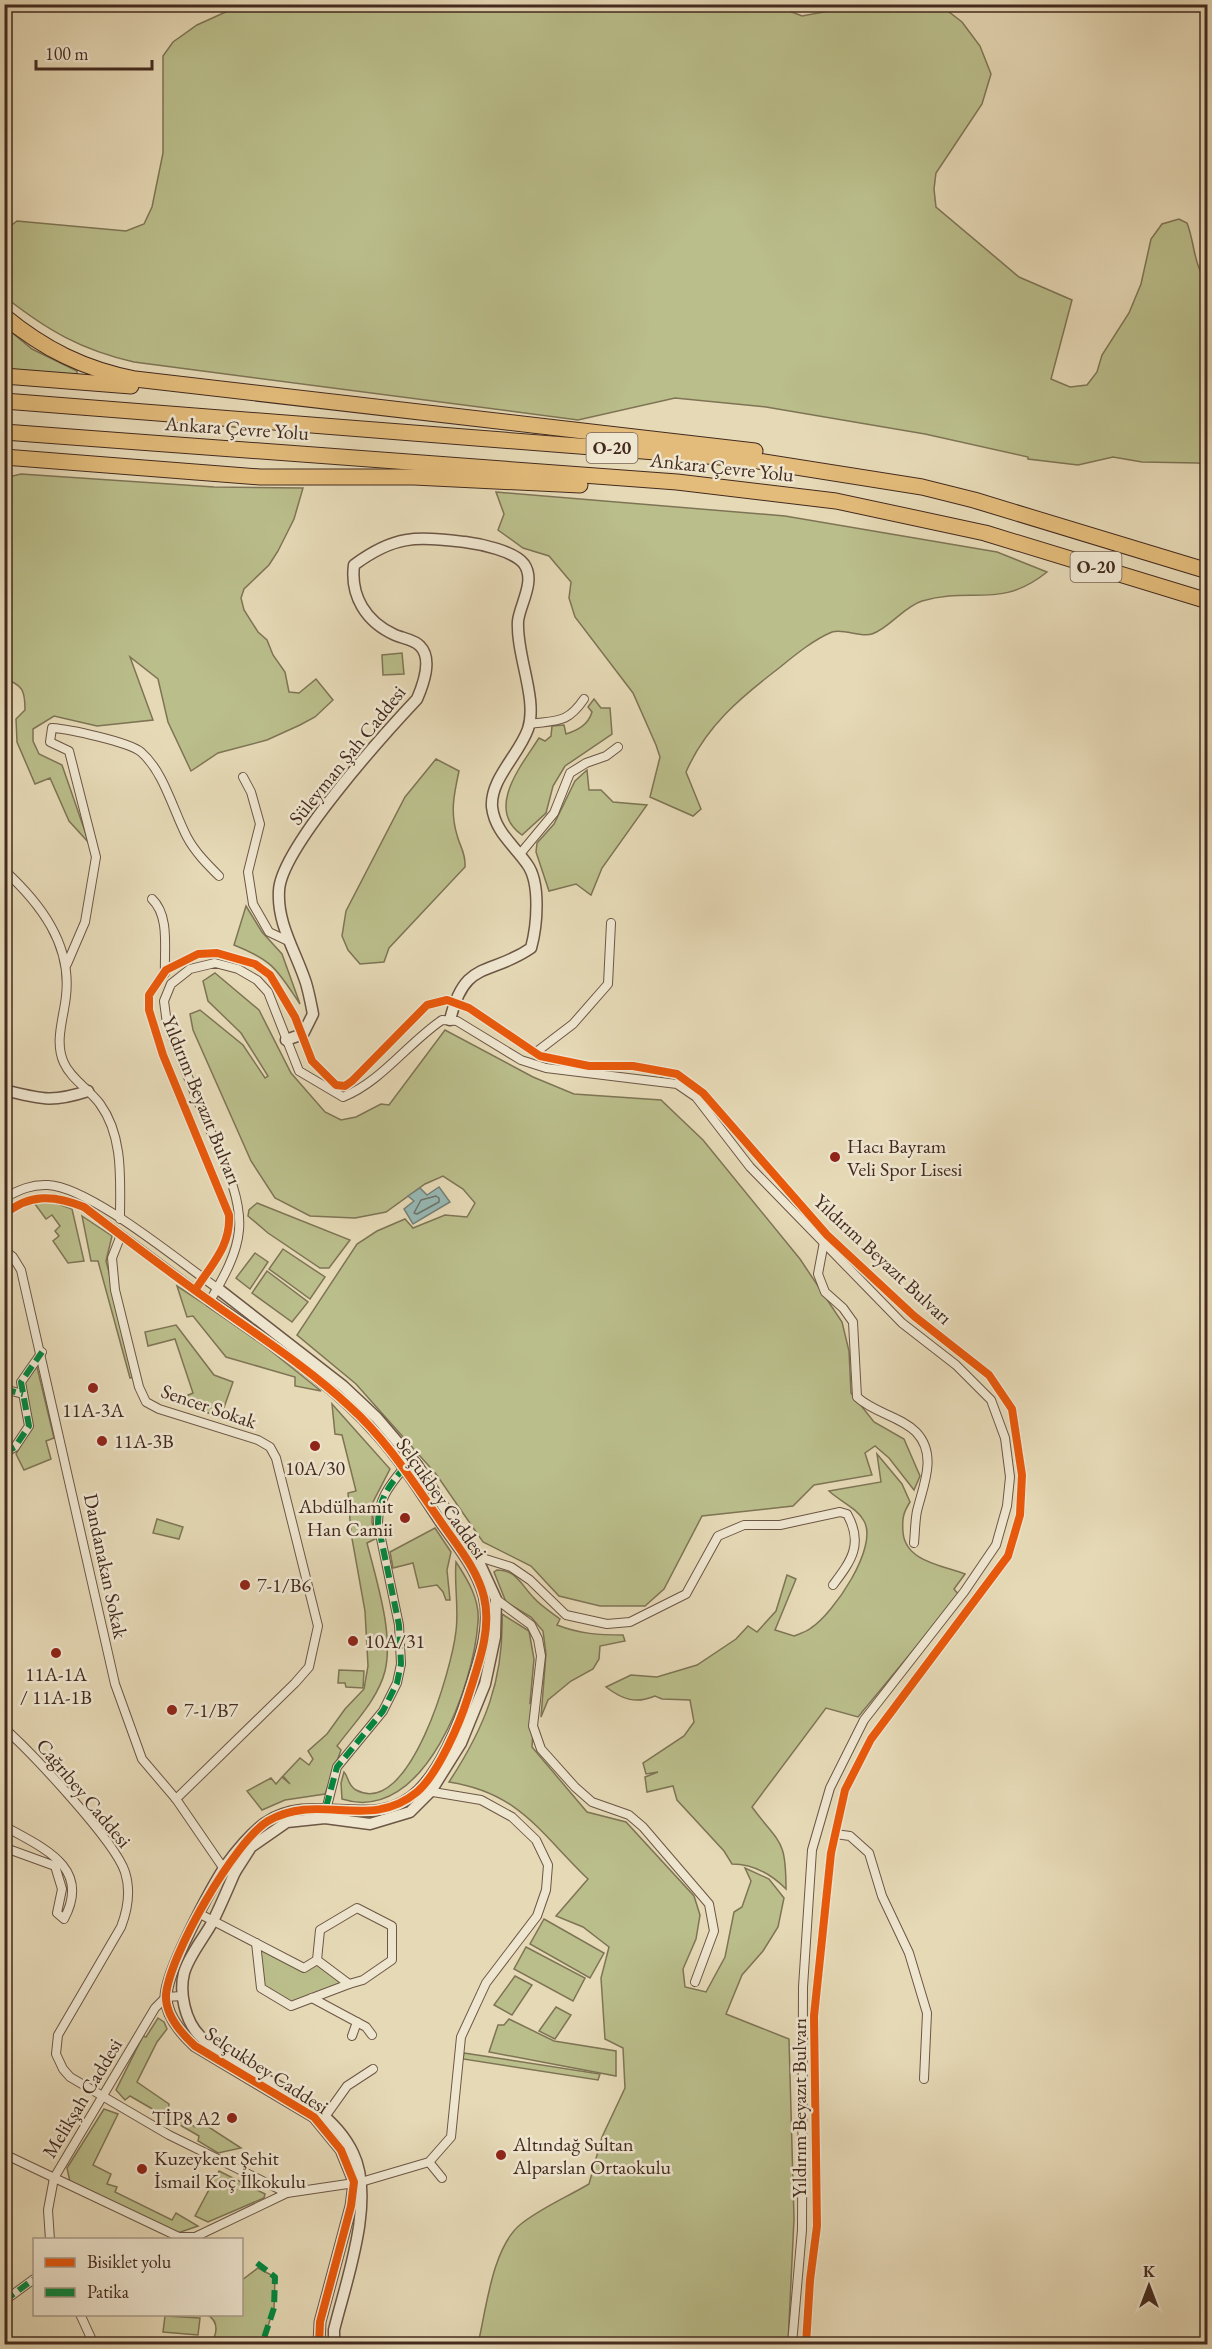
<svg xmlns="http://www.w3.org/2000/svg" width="1212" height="2349" font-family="'EB Garamond',serif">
	<rect width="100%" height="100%" fill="#e6d9b6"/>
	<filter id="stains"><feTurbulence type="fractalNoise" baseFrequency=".00333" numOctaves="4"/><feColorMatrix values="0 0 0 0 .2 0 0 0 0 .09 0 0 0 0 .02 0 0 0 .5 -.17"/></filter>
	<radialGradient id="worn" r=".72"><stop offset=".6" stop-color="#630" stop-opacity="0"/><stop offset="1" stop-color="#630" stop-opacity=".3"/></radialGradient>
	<g fill="#babe8b" stroke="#7e7455" stroke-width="1.5">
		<path d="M782,4L787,10L802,16L862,5H940L962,22L980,46L991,74L982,104L936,173L934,189L936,207L1019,277L1072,300L1051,379L1070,387L1087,385L1097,372L1102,355L1129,313L1141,284L1151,239L1162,224L1179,219L1187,223C1195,243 1193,265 1207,281V466L1198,463L1142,462L1113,457L1078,465L1028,459V457L925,434L766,407L675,398L578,420L134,362C81,350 47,330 5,297V230L17,221L126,231L144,224L152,207L163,153V56L173,42L197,25L241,5Z"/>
		<polygon points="4,326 32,349 77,371 77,376 5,370"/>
		<path d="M21,474L214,487L303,488L294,519L278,551L269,565L244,589L241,598L244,610L258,632L267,640L273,655L285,672L289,692L299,693L316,679L333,700L315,717L300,725L267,740L218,753L191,771L168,722L158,679L130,657L153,720L97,726L54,716L33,729V741L39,754L62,765L89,843L69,821L50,778L35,784L17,742L16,719L25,710C25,691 23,685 5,679L4,478Z"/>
		<path d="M496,492L785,516L997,552L1047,572C1000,610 972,586 922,601C903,607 890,628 872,634C860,638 844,628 832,632C813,640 795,655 779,668C740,698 706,726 686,772L701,809L693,816L650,797L660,757L656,745L633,693L575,617L569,598L571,582L549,556L523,548L498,530L504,514Z"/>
		<polygon points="402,653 404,674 383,675 382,655"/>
		<path d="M594,699L601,708H610L612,734L565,766L553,786L546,813L522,835C485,809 521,766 539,738L545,741L551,736L552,726L564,725L566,734C578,730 588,725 592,712L588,707Z"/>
		<path d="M436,759L459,771C454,794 450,812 457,835C460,847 466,853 465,867L389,948L384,962L360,964L348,950L342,936L346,911L405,797Z"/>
		<polygon points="587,770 589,790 601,790 613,802 647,805 602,868 591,895 576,884 549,891 536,852 537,843 554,824 575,781"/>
		<path d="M246,906L262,932L282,954L300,1004C277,970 274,961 234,945Z"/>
		<polygon points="215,973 259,1010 291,1073 325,1112 341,1120 356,1117 381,1104 389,1105 445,1030 533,1077 574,1094 661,1100 703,1140 800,1259 842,1322 849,1351 851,1393 874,1422 904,1439 920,1476 914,1490 889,1458 875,1446 865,1453 872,1475 814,1485 793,1506 702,1516 664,1589 645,1606 600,1606 559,1596 531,1566 483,1542 436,1474 356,1384 297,1335 357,1244 377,1231 405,1219 413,1228 445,1215 467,1217 475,1203 463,1189 443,1176 425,1184 386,1212 355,1218 310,1216 275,1198 251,1161 193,1030 190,1014 200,1010 243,1045 265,1078 268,1076 241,1033 208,1001 203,981"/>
		<polygon points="32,1200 47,1200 72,1209 84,1261 68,1263 53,1241 59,1236 55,1231 60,1226 52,1215 46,1219"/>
		<polygon points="257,1203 350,1240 329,1268 320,1268 268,1233 248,1216 249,1210"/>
		<polygon points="82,1216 112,1236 106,1261 137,1376 130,1378 98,1261 91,1261"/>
		<polygon points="283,1249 325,1277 310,1299 269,1269"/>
		<polygon points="255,1253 268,1262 250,1289 236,1278"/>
		<polygon points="267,1271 308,1302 292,1322 252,1293"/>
		<polygon points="177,1286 246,1331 321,1391 295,1386 295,1377 226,1357 193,1316 187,1317"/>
		<polygon points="176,1325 214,1375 233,1382 221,1416 213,1414 214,1410 212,1414 172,1402 193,1393 175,1339 148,1346 145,1332"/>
		<polygon points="37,1367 54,1438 46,1441 51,1459 24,1470 16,1454 31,1426 25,1383 32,1368"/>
		<path d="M332,1404L390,1469L373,1502L372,1522L375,1539L367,1543C376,1579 394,1634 385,1671C378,1699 354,1723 337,1746L341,1750L325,1794L285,1800L262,1810L247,1791L271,1778L276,1784L282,1777L290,1784L283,1776L300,1758L309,1765L313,1759L308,1751L327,1734L345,1709L364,1689L368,1666L365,1611L351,1533L348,1493L356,1491L342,1435L335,1434Z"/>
		<path d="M877,1454L902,1484L910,1502C903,1513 902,1519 903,1532C905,1561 941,1565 965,1574L954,1589L959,1595L858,1717L826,1708L752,1807C780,1845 786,1838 786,1889C771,1874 754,1864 732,1864L724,1851L677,1800L673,1786L647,1792L645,1777L658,1772L646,1774L643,1763L684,1736L694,1722L690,1700L662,1699L655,1696C636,1704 623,1700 606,1687L631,1675L657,1677L697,1665L736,1639L748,1626L757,1632L776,1611L787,1575L796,1579L775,1630L794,1636C799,1634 806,1632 811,1628C833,1614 879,1547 864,1521C857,1508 841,1502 829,1491L881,1482Z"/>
		<polygon points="157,1519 183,1527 179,1539 153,1533"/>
		<polygon points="435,1528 451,1552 447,1570 450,1600 446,1600 443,1592 437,1585 419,1588 413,1563 393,1568 390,1552"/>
		<path d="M456,1562C468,1580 480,1600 478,1622C474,1684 425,1826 342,1799L341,1783L344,1772C349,1777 347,1785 356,1790C410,1819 452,1667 456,1631C459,1608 454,1585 456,1562Z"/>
		<path d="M497,1570C517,1570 521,1585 534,1598C541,1606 551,1612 560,1619L557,1625C580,1634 599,1635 623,1635L625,1641L600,1646L599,1659L593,1669L571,1681L548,1700L541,1717L546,1654L543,1631L531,1617L506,1602L494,1572Z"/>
		<path d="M502,1614L529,1631L534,1659L530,1703L535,1700L532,1747L587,1812L626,1822L694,1896L700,1915L696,1939L683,1969L685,1987L706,1992L725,1957L734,1912L742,1907L751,1881L745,1868L769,1879L784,1898L778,1927L763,1951L742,1975L726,2014L789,2039L794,2219L788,2344H478C486,2311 492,2247 521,2224C541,2208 567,2197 589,2184L602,2137L625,2088L623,2048L605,2039L601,1978L609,1947L583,1927L556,1916L588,1879C540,1833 520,1793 449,1782C485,1727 504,1680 502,1614Z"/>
		<polygon points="339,1670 364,1671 363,1688 346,1687 345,1683 338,1683"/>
		<polygon points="544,1919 604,1953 590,1978 530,1944"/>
		<polygon points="256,1943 304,1968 317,1960 349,1984 291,2006 261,1988"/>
		<polygon points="526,1947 585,1978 573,2001 514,1969"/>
		<polygon points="515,1976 532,1985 512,2015 494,2005"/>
		<polygon points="556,2007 571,2015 555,2039 539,2031"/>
		<polygon points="158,2018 164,2022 167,2029 157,2042 137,2082 169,2104 168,2110 195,2127 198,2120 241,2148 218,2153 198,2141 199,2136 130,2096 125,2100 116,2090 143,2036 146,2037"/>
		<polygon points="509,2019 554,2041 616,2051 616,2076 489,2052 498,2025 504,2025"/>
		<polygon points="464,2053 600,2074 598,2080 463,2059"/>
		<polygon points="104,2109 118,2114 93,2165 111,2174 107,2184 117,2187 115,2192 172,2220 176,2213 198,2226 178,2233 70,2182 67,2168"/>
		<polygon points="219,2171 265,2194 264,2198 208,2222 195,2216"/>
		<path d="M258,2268L275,2277L274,2308L262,2344H209C218,2335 219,2322 208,2315L242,2314V2280Z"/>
		<polygon points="165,2316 200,2318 198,2335 163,2332"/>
	</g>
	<polygon fill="#97b9b5" stroke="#758079" stroke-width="1.5" points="439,1187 450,1202 413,1224 404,1209 414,1201 408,1196 420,1188 427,1195"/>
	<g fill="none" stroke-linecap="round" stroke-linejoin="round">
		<polygon stroke="#6d726a" stroke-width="1.5" points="436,1196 439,1198 439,1202 417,1214 414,1213 421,1200"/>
		<g stroke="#6c5645" stroke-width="10">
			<g id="minor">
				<path d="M529,724C557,720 567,724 584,699"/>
				<polyline points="243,777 251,792 260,824 248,872 253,904 269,932 288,941"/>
				<polyline points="520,854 554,813 570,773 586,763 606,756 618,747"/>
				<path d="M4,870C40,903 72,944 66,996C64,1017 54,1042 64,1063C71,1079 90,1090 100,1104C124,1137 120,1181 120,1219"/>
				<path d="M152,899C170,916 164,949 165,973"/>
				<path d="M67,964L85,922L96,857L69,751L50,742L52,728C69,729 129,742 141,752C164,772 173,810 187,837C195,852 207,864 219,876"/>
				<polyline points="535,1053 573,1024 608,984 611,923"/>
				<path d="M4,1198C19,1190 32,1184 48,1185C90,1187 180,1262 217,1288"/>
				<path d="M4,1215C29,1193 55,1195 84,1207L210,1301C222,1280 237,1255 239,1230C242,1195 221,1157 208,1125C194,1092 180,1058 167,1024L164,1001L171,984L190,969L215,963L238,969L257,980L268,992L299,1071L343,1097C381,1082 408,1043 442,1020L457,1021L521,1060L546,1068L677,1084L696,1097L750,1167L902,1323L956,1365L991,1400L1005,1438L1010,1477L1007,1506L996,1545L964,1592L864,1720L830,1788L812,1850L803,1987L802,2230L792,2344"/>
				<polyline points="121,1235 112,1258 115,1290 139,1387 146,1402 159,1409 258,1440 270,1447 276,1458 318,1626 309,1667 295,1683 176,1799"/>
				<path d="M824,1242L818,1274L825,1292L843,1308L853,1322L857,1397C874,1413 900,1416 916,1432C938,1455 923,1486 917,1511C915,1521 915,1533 914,1543"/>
				<polyline points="4,1250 13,1257 21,1270 115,1684 142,1759 176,1799 224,1869"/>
				<path d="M196,1289C211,1265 231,1246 229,1215L163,1055L149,1010V995L166,970L198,954L217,953L255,964L270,975L295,1017L312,1061L336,1085L345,1086L352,1081L427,1005L447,1000L469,1008L540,1056L589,1066H633L677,1074L703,1093L827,1235L914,1316L989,1375L1012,1409L1022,1475L1020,1515L1008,1556L871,1739L845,1790L831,1853L814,2016L817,2226L810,2280L806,2344"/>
				<polyline points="4,1389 23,1394"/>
				<polyline points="4,1453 15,1447 29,1426 21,1382 42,1352"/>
				<path d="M476,1556L511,1567L530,1580L566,1615L607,1624L630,1622L686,1594L718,1536L744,1525H780L840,1512L847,1514C864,1544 851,1561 833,1585"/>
				<polyline points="496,1599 531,1625 538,1639 541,1656 533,1726 541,1749 575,1787 592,1802 629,1815 643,1827 709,1904 714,1931 695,1982"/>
				<path d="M4,1728C31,1752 115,1841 125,1872C131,1891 128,1909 121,1927L58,2035L56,2054L63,2069L70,2077L169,2135L287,2193L361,2182L429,2162L451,2137L461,2037L486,1983L537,1916L546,1890L548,1865L536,1840L512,1817L481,1800L427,1791"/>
				<path d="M325,1814L337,1767L383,1711L397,1683L401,1664L399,1625L378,1524C378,1500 389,1486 403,1469"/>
				<path d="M4,1826C43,1848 92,1867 64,1919L57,1913L62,1889L55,1866L11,1850"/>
				<polyline points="835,1834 850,1836 869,1853 882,1896 909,1953 927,2013 924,2079"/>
				<polyline points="4,1900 4,1915"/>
				<polygon points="357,1908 392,1926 392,1960 363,1980 349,1984 317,1960 320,1930"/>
				<polyline points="200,1914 304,1968 317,1960"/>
				<polyline points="256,1943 261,1988 291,2006 349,1984"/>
				<polyline points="312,1998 366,2027 372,2035"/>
				<polyline points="352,2036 357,2022"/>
				<polyline points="322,2121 347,2086 373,2069"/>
				<polyline points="4,2154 179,2237 195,2237 287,2193"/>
				<polyline points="429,2162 442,2178"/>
				<polyline points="50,2240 48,2210 54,2178 155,2008 166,1997 182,1996"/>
				<polyline points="4,2301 34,2279"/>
				<polyline points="80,2314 91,2338 91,2344"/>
			</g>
		</g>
		<g stroke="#6c5645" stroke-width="13">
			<g id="tertiary">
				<path d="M286,1040L303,1034L313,1014C311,1004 309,993 306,983C296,952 277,924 279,891C280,849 386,732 417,699C423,685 433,659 420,646C415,640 402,638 395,635C366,622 350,596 354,565C396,534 416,537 465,542C481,544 514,551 524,564C536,581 520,604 518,621C516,655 538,699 528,729C519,755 490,779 492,807C495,832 514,845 527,864C541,883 537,926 531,948C489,977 465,958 450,1020"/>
				<path d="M4,1090C41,1099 51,1103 88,1091"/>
				<polyline points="217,1288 343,1386 377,1418 417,1465 478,1560 496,1599 495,1637 485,1684 461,1743 431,1791 410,1812 370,1824 325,1818 287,1822 251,1847 235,1872"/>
				<path d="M210,1301C268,1342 331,1381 378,1435C402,1462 422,1494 442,1524C458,1546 477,1570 484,1596C492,1628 478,1663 469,1693C459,1724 442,1767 419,1790C375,1835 315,1789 265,1823C250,1834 237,1850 226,1865C211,1888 165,1973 166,1998C167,2017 182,2034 195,2046L314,2117L341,2150L354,2182L351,2206L320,2322L319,2344"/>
				<path d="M230,1870L235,1872C228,1888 221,1905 213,1921C204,1938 189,1955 184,1973C179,1993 185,2021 200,2036C243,2080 324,2092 353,2153C376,2200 346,2281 334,2330V2344"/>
			</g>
		</g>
		<g stroke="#432a1f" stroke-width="17">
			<g id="motorway">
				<path d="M4,316C44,349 84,369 135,379L755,451"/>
				<polyline points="4,376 131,386"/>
				<polyline points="4,401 745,459 922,487 974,500 1208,571"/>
				<polyline points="4,432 677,482 836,501 985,533 1208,601"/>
				<polyline points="4,457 260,477 414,477 580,485"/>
			</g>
		</g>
		<use href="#minor" stroke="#efe6d0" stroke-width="8"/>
		<use href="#tertiary" stroke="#efe6d0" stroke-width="10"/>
		<use href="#motorway" stroke="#e3bc7b" stroke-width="15"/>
		<g stroke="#00873e" stroke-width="6" stroke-dasharray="12 6" stroke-linecap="butt">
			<polyline points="4,1389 23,1394"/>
			<polyline points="4,1453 15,1447 29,1426 21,1382 42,1352"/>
			<path d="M326,1807L337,1767L383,1711L397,1683L401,1664L399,1625L378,1524C378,1500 389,1486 403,1469"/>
			<polyline points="257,2263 275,2277 274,2308 262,2344"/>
			<polyline points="4,2301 34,2279"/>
		</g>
		<g stroke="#efe6d0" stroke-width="11">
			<g id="cycleway">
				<path d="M4,1215C29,1193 55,1195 84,1207C127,1240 170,1273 214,1304C260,1337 308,1368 349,1406C385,1438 412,1480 439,1519C455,1543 477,1568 484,1597C492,1630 478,1665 468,1697C460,1723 438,1774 417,1792C369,1832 319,1791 268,1821C234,1842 169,1956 166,1995C165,2015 182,2034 195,2046L314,2117L341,2150L354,2182L351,2206L320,2322L319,2344"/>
				<path d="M196,1289C211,1265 231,1246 229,1215L163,1055L149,1010V995L166,970L198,954L217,953L255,964L270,975L295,1017L312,1061L336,1085L345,1086L352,1081L427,1005L447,1000L469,1008L540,1056L589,1066H633L677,1074L703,1093L827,1235L914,1316L989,1375L1012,1409L1022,1475L1020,1515L1008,1556L871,1739L845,1790L831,1853L814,2016L817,2226L810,2280L806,2344"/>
			</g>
		</g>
		<use href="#cycleway" stroke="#e8590c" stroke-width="8"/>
	</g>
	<g fill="#8f2418" stroke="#efe6d0" stroke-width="2">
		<circle cx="835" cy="1157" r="6"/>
		<circle cx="93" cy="1388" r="6"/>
		<circle cx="102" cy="1441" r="6"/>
		<circle cx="315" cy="1446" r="6"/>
		<circle cx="405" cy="1518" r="6"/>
		<circle cx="245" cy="1585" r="6"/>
		<circle cx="353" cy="1641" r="6"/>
		<circle cx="56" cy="1653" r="6"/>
		<circle cx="172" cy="1710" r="6"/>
		<circle cx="232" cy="2118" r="6"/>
		<circle cx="501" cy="2155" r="6"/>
		<circle cx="142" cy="2169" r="6"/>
	</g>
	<g text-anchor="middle" stroke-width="5" stroke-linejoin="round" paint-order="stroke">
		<g fill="#efe6d0" stroke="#776254" stroke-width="1.5">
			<rect x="586.5" y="433" width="51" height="30" rx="4.5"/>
			<rect x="1070.5" y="552" width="51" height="30" rx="4.5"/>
		</g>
		<g font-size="18" font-weight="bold" fill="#432a1f">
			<text x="612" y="454">O-20</text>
			<text x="1096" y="573">O-20</text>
		</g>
		<g font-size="20" fill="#432a1f" stroke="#efe6d0">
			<text transform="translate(237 428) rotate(4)" y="7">Ankara Çevre Yolu</text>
			<text transform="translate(722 467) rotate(6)" y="7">Ankara Çevre Yolu</text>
			<text transform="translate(347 755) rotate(-51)" y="7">Süleyman Şah Caddesi</text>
			<text transform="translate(202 1100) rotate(68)" y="7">Yıldırım Beyazıt Bulvarı</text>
			<text transform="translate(883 1259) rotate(43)" y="7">Yıldırım Beyazıt Bulvarı</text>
			<text transform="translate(209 1406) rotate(19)" y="7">Sencer Sokak</text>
			<text transform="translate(442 1498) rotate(55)" y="7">Selçukbey Caddesi</text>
			<text transform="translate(106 1566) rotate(78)" y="7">Dandanakan Sokak</text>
			<text transform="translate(84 1793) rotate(50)" y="7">Cağrıbey Caddesi</text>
			<text transform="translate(267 2070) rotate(33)" y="7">Selçukbey Caddesi</text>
			<text transform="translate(82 2098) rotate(-59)" y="7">Melikşah Caddesi</text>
			<text transform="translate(799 2108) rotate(-90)" y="7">Yıldırım Beyazıt Bulvarı</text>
		</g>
		<g font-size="20" fill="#432a1f" stroke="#efe6d0" text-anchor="start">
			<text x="847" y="1153">Hacı Bayram<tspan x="847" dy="23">Veli Spor Lisesi</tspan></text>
			<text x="93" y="1417" text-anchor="middle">11A-3A</text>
			<text x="114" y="1448">11A-3B</text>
			<text x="315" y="1475" text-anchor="middle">10A/30</text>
			<text x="393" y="1513" text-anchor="end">Abdülhamit<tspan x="393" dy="23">Han Camii</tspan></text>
			<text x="257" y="1592">7-1/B6</text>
			<text x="365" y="1648">10A/31</text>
			<text x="56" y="1681" text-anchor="middle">11A-1A<tspan x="56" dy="23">/ 11A-1B</tspan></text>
			<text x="184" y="1717">7-1/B7</text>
			<text x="220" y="2125" text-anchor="end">TİP8 A2</text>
			<text x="513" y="2151">Altındağ Sultan<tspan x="513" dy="23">Alparslan Ortaokulu</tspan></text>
			<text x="154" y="2165">Kuzeykent Şehit<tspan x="154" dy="23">İsmail Koç İlkokulu</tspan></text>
		</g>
	</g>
	<rect width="1212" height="2349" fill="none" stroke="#e6d9b6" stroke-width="24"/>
	<rect x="6" y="6" width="1200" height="2337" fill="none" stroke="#432a1f" stroke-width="3"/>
	<rect x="12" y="12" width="1188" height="2325" fill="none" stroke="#432a1f" stroke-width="1.5"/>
	<rect x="33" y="2238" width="210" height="78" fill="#efe6d0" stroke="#aa9b89" stroke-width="1.5"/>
	<rect x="45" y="2258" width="30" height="9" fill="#e8590c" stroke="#aa9b89" stroke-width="1.5"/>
	<text x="87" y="2268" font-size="18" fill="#432a1f">Bisiklet yolu</text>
	<rect x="45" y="2288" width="30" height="9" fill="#00873e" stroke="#aa9b89" stroke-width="1.5"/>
	<text x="87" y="2298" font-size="18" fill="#432a1f">Patika</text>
	<g transform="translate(1149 2286)" stroke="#efe6d0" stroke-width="4.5" paint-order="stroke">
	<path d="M0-4.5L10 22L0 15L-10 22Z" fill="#432a1f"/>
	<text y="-9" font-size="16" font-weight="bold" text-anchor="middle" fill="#432a1f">K</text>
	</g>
	<path d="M36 60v9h116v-9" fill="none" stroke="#432a1f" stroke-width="3"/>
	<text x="45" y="60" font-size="18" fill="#432a1f" stroke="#efe6d0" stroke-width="4.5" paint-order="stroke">100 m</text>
	<rect width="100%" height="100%" filter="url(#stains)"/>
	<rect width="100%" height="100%" fill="url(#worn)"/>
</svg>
